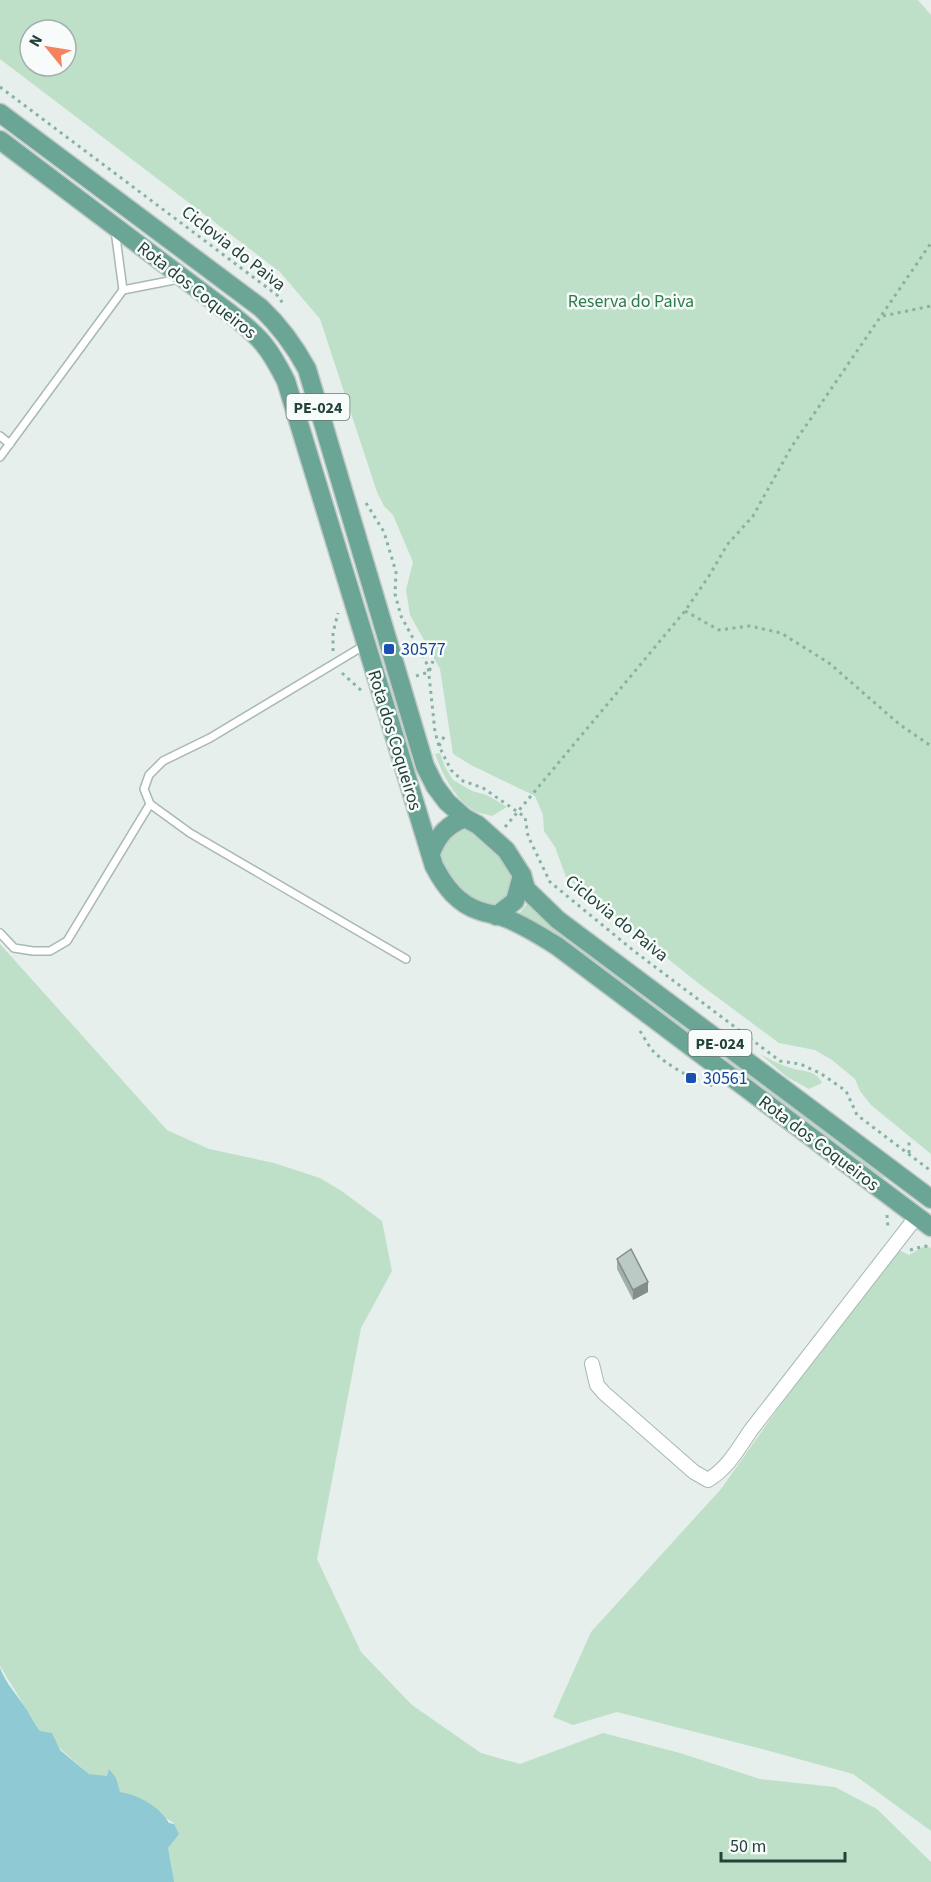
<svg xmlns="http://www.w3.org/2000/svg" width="931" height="1882" font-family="'Source Sans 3',sans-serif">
	<rect width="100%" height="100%" fill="#e6efeb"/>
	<g fill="#bfe0c8" fill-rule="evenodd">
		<path d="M0,0H918L931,15V1154L871,1105L860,1091L855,1079L832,1060L815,1050L779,1043L698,983L566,877L555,847L544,831L543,815L535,796L471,765L453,754L440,669L410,615L406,590L413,562L393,515L384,506L377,492L320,319L280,272L0,59ZM30,30H66V66H30Z"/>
		<path d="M440,753L445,767L453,780L472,791L487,795L507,807L492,816C486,814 478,813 473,810C454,798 443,775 435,754Z"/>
		<path d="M464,826C488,836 502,856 516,877L514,893L495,907C476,904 455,893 445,874C441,867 442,854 441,846L453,830Z"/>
		<polygon points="530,900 887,1175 881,1179 734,1070 580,952 538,923 519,914"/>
		<polygon points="0,944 167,1130 209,1149 274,1163 320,1178 343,1192 382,1221 392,1271 361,1328 317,1559 361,1652 412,1705 481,1753 520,1764 603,1733 680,1753 760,1779 835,1787 877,1809 931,1862 931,1882 168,1882 168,1848 174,1823 89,1774 40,1731 0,1666"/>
		<path d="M760,1054C769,1059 778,1064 788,1067C800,1072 816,1069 822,1083L809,1089L787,1077Z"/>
		<polygon points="925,1246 931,1248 931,1831 853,1774 762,1749 617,1712 573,1725 553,1717 591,1632 721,1489 887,1254 897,1249 909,1255"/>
	</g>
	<path fill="#8ec9d4" d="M0,1668C6,1684 18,1696 27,1710C31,1717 35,1724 40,1731L52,1733L60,1750L89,1774L107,1776L109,1769L116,1778L120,1792C139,1795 160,1807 169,1823L174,1824L179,1834L168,1848L174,1882H0Z"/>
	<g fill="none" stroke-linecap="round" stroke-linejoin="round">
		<g stroke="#a8b8b2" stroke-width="10">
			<g id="lane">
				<polyline points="115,230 123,290"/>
				<polyline points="0,436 10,444"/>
				<polyline points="0,457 123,290 179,279"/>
				<polyline points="365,645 210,738 163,761 149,775 144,789 150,804 190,833 406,959"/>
				<polyline points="0,933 14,948 33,951 50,951 67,941 150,804"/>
			</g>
		</g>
		<g stroke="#a8b8b2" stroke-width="16">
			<path id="street" d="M592,1364L597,1385L604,1393L694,1472L708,1480C728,1468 738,1449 751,1430L917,1216"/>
		</g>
		<g stroke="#c2cac8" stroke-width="21">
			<g id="primary">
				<path d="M0,113L261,308C281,327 294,345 307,369L425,766L435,786L447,802L465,818L478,825L506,850L522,875L526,889L558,920L931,1199"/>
				<path d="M0,140L231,314C260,337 269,347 286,381L434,866C445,887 458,904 480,911C489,914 499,915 508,919C525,926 541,936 557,946L931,1227"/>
				<path d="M431,853C438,835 447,825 465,818"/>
				<polyline points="496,916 515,901 522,875"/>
			</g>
		</g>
		<g stroke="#86b3a5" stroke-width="3" stroke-dasharray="3 4.5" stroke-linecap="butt">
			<polyline points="0,87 277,295 284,305"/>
			<polyline points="883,316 931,306"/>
			<polyline points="366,503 384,532 396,572 395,594 401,616 428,666 435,732 439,746 451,770 463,781 483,788 525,817 528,836 550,882 634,951 780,1061 800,1064 820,1073 846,1091 857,1115 931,1171"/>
			<polyline points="685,611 719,630 750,626 781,633 829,663 899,724 931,746"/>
			<polyline points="333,651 333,633 338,613"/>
			<polyline points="342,673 362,691"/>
			<polyline points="416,676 429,672 433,661"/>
			<polyline points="439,746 445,735"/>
			<polyline points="505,827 685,611 709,576 727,545 753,516 792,446 931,243"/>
			<path d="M640,1031C644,1037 648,1045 653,1051C666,1065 695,1081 714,1086"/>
			<polyline points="909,1153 909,1140"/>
			<polyline points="887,1215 888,1229"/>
			<polyline points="910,1250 925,1246 931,1248"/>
		</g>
		<use href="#lane" stroke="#fff" stroke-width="7"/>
		<use href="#street" stroke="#fff" stroke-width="14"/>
		<use href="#primary" stroke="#6aa596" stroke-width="18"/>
	</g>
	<polygon fill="#a1aea9" points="617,1259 648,1292 633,1300 617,1269"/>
	<polygon fill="#838d89" points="648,1282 648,1292 633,1300 633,1290"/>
	<polygon fill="#bbcac4" stroke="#838d89" stroke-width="1.5" points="631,1249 648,1282 633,1290 617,1259"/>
	<g fill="#1a4fb4" stroke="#f7fbf9" stroke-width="2">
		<rect x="383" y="643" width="12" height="12" rx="3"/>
		<rect x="685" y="1072" width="12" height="12" rx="3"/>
	</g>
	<g text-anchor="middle" stroke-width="5" stroke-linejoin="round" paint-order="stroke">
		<g fill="#f7fbf9" stroke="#637a73" stroke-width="1.5">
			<rect x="286.5" y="394" width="63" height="26" rx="4.5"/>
			<rect x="688.5" y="1030" width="63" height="26" rx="4.5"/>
		</g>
		<g font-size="16" font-weight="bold" fill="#24423a">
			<text x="318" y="413">PE-024</text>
			<text x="720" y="1049">PE-024</text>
		</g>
		<g font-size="18" fill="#24423a" stroke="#f7fbf9">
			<text transform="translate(234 248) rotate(38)" y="6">Ciclovia do Paiva</text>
			<text transform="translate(197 290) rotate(38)" y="6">Rota dos Coqueiros</text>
			<text transform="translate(395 740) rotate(73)" y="6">Rota dos Coqueiros</text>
			<text transform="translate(617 918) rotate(39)" y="6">Ciclovia do Paiva</text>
			<text transform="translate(819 1143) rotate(37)" y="6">Rota dos Coqueiros</text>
		</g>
		<g font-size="18" fill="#2d7a4b" stroke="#f7fbf9">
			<text x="631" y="307">Reserva do Paiva</text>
		</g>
		<g font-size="18" fill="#164399" stroke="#f7fbf9" text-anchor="start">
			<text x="401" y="655">30577</text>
			<text x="703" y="1084">30561</text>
		</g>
	</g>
	<g transform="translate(48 48) rotate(300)"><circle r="28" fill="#f7fbf9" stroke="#a3b1ad" stroke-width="1.5"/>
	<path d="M0-4.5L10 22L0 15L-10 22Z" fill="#f4845f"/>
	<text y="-9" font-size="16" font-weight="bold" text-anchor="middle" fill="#24423a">N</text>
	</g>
	<path d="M721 1852v9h124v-9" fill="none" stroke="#24423a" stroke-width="3"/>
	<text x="730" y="1852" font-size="18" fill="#24423a" stroke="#f7fbf9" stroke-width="4.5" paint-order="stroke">50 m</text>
</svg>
